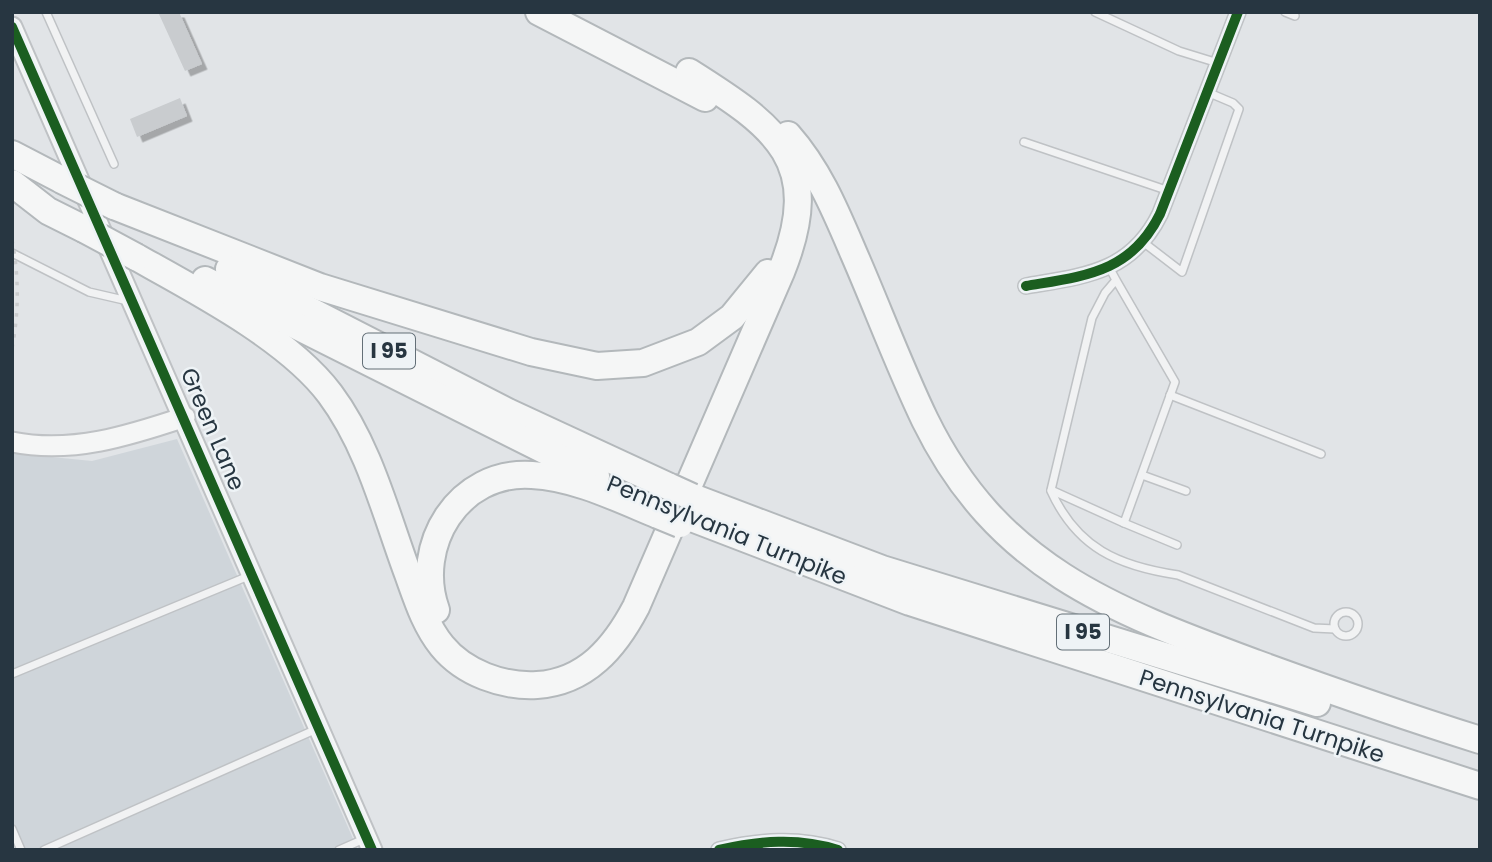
<svg xmlns="http://www.w3.org/2000/svg" width="1492" height="862" font-family="Poppins,sans-serif">
	<defs>
		<filter id="shadow"><feDropShadow dx="5.5" dy="5.5" stdDeviation="0" flood-color="#0004"/></filter>
	</defs>
	<rect width="100%" height="100%" fill="#e1e4e7"/>
	<polygon fill="#cfd5da" points="177,439 358,850 12,850 12,453 92,461"/>
	<g fill="#c9cccf" filter="url(#shadow)">
		<polygon points="158,12 179,12 202,64 185,71"/>
		<polygon points="180,98 187,116 137,137 130,119"/>
	</g>
	<g fill="none" stroke-linecap="round" stroke-linejoin="round">
		<g stroke="#bfc2c5" stroke-width="10">
			<g id="lane">
				<polyline points="46,12 114,164"/>
				<polyline points="1095,12 1179,51 1218,63"/>
				<polyline points="1285,12 1295,16"/>
				<polyline points="1024,142 1169,191"/>
				<polyline points="1143,242 1182,272 1239,109 1233,103 1207,92"/>
				<polyline points="12,253 89,292 128,301"/>
				<polyline points="1109,267 1116,280 1175,382 1124,523 1051,490 1092,318 1105,293 1116,280"/>
				<polyline points="1170,395 1321,454"/>
				<polyline points="1142,475 1186,491"/>
				<path d="M1051,491C1077,548 1118,566 1178,575L1314,628L1335,629"/>
				<polyline points="1124,523 1177,545"/>
				<circle cx="1346" cy="624" r="12"/>
				<polyline points="12,674 251,575"/>
				<polyline points="12,829 21,850"/>
				<polyline points="44,850 319,728"/>
				<polyline points="339,850 364,839"/>
			</g>
		</g>
		<g stroke="#bfc2c5" stroke-width="18">
			<g id="street">
				<path d="M1026,286C1084,276 1131,273 1160,214L1238,12"/>
				<path d="M719,850C759,841 798,837 838,850"/>
			</g>
		</g>
		<g stroke="#bfc2c5" stroke-width="23">
			<g id="secondary">
				<polyline points="12,27 372,850"/>
				<path d="M12,442C72,454 128,436 185,417"/>
			</g>
		</g>
		<g stroke="#b3b8bb" stroke-width="30">
			<g id="highway">
				<polyline points="539,12 705,98"/>
				<path d="M788,135C819,170 836,212 854,254C878,309 899,366 925,420C997,567 1110,609 1255,663C1329,690 1404,716 1480,740"/>
				<polyline points="12,154 62,180"/>
				<polyline points="12,183 48,211 84,229"/>
				<polyline points="114,206 320,287 531,352 597,366 643,363 698,342 732,317 768,273"/>
				<path d="M136,257C197,291 289,339 330,394C369,446 386,515 408,574C417,599 425,625 442,646C464,673 503,687 537,685C586,682 615,647 636,607L781,272C826,161 776,127 689,72"/>
				<polyline points="229,269 508,412 670,487"/>
				<polyline points="205,280 596,476"/>
				<polyline points="692,497 882,569 1317,703"/>
				<polyline points="684,515 910,602 1480,786"/>
				<path d="M436,610C413,546 458,470 532,475C575,477 619,499 658,515"/>
			</g>
		</g>
		<use href="#lane" stroke="#f1f2f3" stroke-width="7"/>
		<use href="#street" stroke="#f1f2f3" stroke-width="14"/>
		<use href="#secondary" stroke="#f5f6f6" stroke-width="19"/>
		<use href="#highway" stroke="#f5f6f6" stroke-width="26"/>
		<path stroke="#caccce" stroke-width="3.5" stroke-dasharray="3.5 7" stroke-linecap="butt" d="M12,240C19,276 19,313 12,348"/>
		<g stroke="#b3b8bb" stroke-width="30" stroke-linecap="butt">
			<g id="highway-bridge">
				<polyline points="62,180 114,206"/>
				<polyline points="84,229 136,257"/>
				<polyline points="670,487 692,497"/>
				<polyline points="658,515 680,524"/>
			</g>
		</g>
		<use href="#highway-bridge" stroke="#f5f6f6" stroke-width="26"/>
		<g stroke="#eef3f6" stroke-width="15">
			<g id="cycleway">
				<polyline points="12,27 372,850"/>
				<path d="M1026,286C1084,276 1131,273 1160,214L1238,12"/>
				<path d="M719,850C759,841 798,837 838,850"/>
			</g>
		</g>
		<use href="#cycleway" stroke="#1b5e20" stroke-width="10"/>
	</g>
	<g text-anchor="middle" stroke-width="5" stroke-linejoin="round" paint-order="stroke">
		<g fill="#eef3f6" stroke="#636f77" stroke-width="2">
			<rect x="363" y="333.5" width="52" height="35" rx="5"/>
			<rect x="1057" y="614.5" width="52" height="35" rx="5"/>
		</g>
		<g font-size="21" font-weight="bold" fill="#273641">
			<text x="389" y="358">I 95</text>
			<text x="1083" y="639">I 95</text>
		</g>
		<g font-size="23" fill="#273641" stroke="#eef3f6">
			<text transform="translate(213 429) rotate(67)" y="8">Green Lane</text>
			<text transform="translate(727 530) rotate(22)" y="8">Pennsylvania Turnpike</text>
			<text transform="translate(1262 716) rotate(18)" y="8">Pennsylvania Turnpike</text>
		</g>
	</g>
	<rect width="1492" height="862" fill="none" stroke="#273641" stroke-width="28"/>
</svg>
